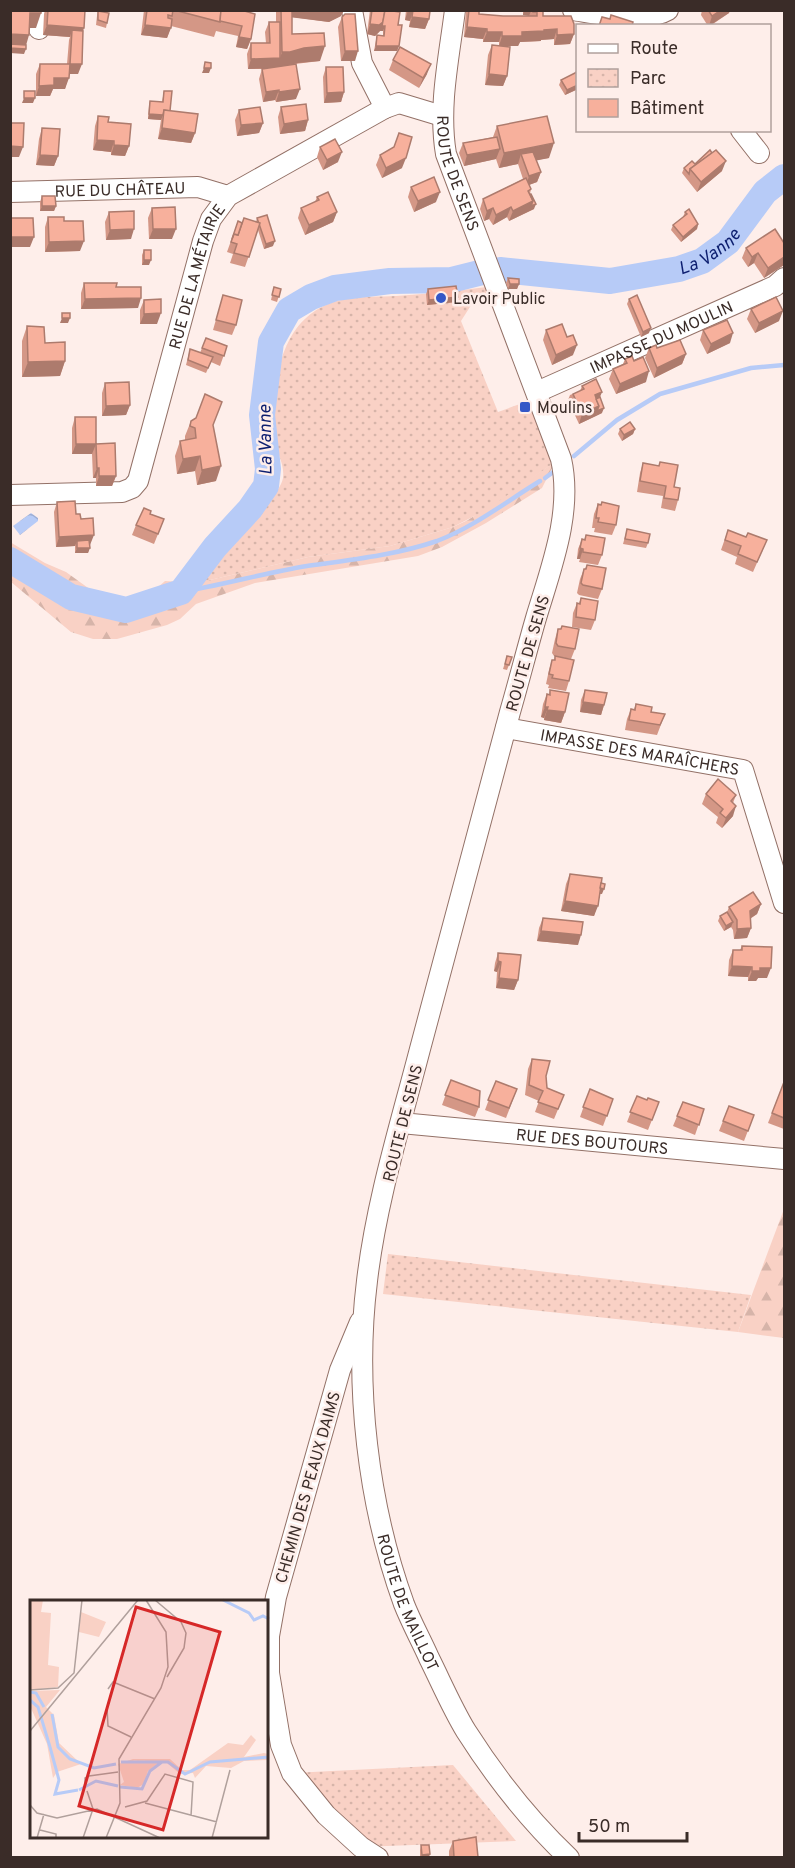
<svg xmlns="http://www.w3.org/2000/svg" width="795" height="1868" font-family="Overpass,sans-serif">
	<defs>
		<pattern id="forest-firs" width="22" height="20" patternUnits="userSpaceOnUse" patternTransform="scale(1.5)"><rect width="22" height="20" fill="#f9d1c5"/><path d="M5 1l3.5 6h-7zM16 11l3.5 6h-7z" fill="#d6b4a9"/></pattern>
		<pattern id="park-dots" width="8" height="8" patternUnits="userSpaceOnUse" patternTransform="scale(1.5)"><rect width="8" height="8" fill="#f9d1c5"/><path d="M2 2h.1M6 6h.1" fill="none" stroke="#d6b4a9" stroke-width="1.8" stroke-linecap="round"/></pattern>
		<pattern id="water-waves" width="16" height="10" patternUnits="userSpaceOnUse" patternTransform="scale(1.5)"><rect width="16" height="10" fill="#b7cbf7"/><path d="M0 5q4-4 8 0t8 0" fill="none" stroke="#9eaed4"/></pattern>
	</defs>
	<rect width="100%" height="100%" fill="#feeeea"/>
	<g fill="url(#forest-firs)">
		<polygon points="555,462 542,488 486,523 442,547 418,556 255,583 196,604 180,619 167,625 117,639 93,639 71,632 11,582 10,542 45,563 66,572 91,590 116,597 132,597 157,588 165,581 197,583 308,557 390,546 453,527 468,520"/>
		<polygon points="784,1209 784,1338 738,1332"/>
	</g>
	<g fill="url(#park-dots)">
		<path d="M487,287L491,297L475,299L461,321L498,412L531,400L555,462L486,510L453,527L390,546L308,557L197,583C215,564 279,500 283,478C285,464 276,451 274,438C273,426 274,413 275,401C277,354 294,308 346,299C362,296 380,297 396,296C427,294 457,291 487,287Z"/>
		<polygon points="388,1254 751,1295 738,1332 383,1294"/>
		<polygon points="453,1765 516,1841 361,1847 292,1773"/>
	</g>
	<polygon fill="url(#water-waves)" points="31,513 38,518 38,521 20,535 13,526"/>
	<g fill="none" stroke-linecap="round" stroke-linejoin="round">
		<g stroke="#b7cbf7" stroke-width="4.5">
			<polyline points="574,456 617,420 660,394 751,368 784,365"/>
			<polyline points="545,478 556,470"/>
			<path d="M181,592C223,585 264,573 307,566C350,560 396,555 437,541C474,527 507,501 540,481"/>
		</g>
		<g stroke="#b7cbf7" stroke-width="26">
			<path id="s1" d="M500,270L610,281L679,269L702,261L728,242L765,192L784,177"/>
			<polyline points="10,560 71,597 126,610 181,592 215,547 250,509 266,486 268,469 262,415 271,342 289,310 311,297 335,288 390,281 451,280 479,273"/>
		</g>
		<g stroke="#937167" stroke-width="22">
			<g id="minor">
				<polyline points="352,10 362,63 385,108"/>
				<path id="s2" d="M455,10C449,58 438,107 446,154L561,459C573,512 551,568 536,618C527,649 519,681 510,712C480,824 450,937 420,1049C400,1126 376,1203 367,1281C354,1386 368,1505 404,1604C411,1622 421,1640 429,1658C441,1682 452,1708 466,1731C494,1775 531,1822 569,1858"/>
				<path d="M573,10C599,14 645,24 668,10"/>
				<polyline points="39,29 40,10"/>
				<polyline points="741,130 759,153"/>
				<path id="s3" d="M10,192L198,187L228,196"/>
				<path id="s4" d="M537,392L775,286L784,278"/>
				<path id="s5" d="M10,495L122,492L132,488L138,481L203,241L211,219L228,196L385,108L399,103L442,116"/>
				<path id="s6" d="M506,728L743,770L784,903"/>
				<path id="s7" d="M401,1123L784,1159"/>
				<polyline points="360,1322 340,1370 276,1597 269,1636 269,1673 281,1745 292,1773 326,1815 361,1847 378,1858"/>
			</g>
		</g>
		<use href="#minor" stroke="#fff" stroke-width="20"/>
	</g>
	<g fill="#d49786">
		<polygon points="45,10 85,10 78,74 69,74 65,89 53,89 50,96 36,96 36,74 40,64 67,64 69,40 70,37 43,35 44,14"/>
		<polygon points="144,10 241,10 251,39 247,49 236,47 238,36 216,31 214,37 171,26 167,38 141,35"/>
		<polygon points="276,10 344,10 341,16 329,22 292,17 292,34 320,61 295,64 296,99 276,102 275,100 263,102 259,79 262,69 248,69 247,54 251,43 266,43 265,32 269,22 276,22"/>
		<polygon points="370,10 393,10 398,25 399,46 397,51 374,51 376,40 377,35 383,36 383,31 380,31 375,36 367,34"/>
		<polygon points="406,10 427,10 429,19 425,29 409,27 410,21 405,20"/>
		<polygon points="466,10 479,10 479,14 503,16 529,16 529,15 523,15 523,10 543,10 543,16 574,34 570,44 554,45 554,39 541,40 541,41 520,42 518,46 501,46 507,76 503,86 485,85 488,55 492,45 499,46 499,42 483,42 483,39 464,37"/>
		<polygon points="702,10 730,10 729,13 710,26 708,26 701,15"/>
		<polygon points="98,11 107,23 106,28 96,25 97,16"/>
		<polygon points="342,17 355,61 341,61 338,27"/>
		<polygon points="393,60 427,74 419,88 389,70"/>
		<polygon points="578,66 578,89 565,95 559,85 561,80 575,73"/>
		<polygon points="326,67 344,92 341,102 324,103 323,77"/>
		<polygon points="164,91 170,111 195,133 191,143 158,139 161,120 148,119 149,106 150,101 162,102"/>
		<polygon points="281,107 308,120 305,131 280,134 278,117"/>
		<polygon points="239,110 263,123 259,133 237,136 235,120"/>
		<polygon points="98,116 108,122 129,146 125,156 111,155 111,152 93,150 95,126"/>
		<polygon points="497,126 549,158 536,160 541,172 537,182 529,185 531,189 530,194 534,209 509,221 507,217 493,225 489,219 484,221 480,209 483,199 523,179 518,164 499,168 496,159 464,166 459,153 463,143 493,137"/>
		<polygon points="42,128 58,156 54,166 36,165 39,139"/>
		<polygon points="320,147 338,162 323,170 317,157"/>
		<polygon points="712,153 722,171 697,192 682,173 684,168 695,164"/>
		<polygon points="380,155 402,168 382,178 376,165"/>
		<polygon points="411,187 436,202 414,212 408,197"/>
		<polygon points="42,196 56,206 54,211 40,211 40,202"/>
		<polygon points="317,197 337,212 333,222 305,235 298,218 301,208 315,202"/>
		<polygon points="152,208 172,239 149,239 148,218"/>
		<polygon points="109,212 131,239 106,240 105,222"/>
		<polygon points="685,212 698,224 697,229 681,242 671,230 673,225 683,217"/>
		<polygon points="48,217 64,221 80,251 45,252 45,227"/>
		<polygon points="257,218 273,246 264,249 258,230 245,267 230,263 233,254 227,252 238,221 242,223 256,222"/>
		<polygon points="784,243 784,265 764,278 754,263 748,267 742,258 746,248"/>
		<polygon points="144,250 149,265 142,265 142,255"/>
		<polygon points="508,278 519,284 517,289 508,289 506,283"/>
		<polygon points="84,283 116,287 138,308 81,309 81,293"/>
		<polygon points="274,287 281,289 277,302 271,300"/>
		<polygon points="428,289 458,297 456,302 427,305 426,294"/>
		<polygon points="223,295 236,325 232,335 213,330"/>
		<polygon points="629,299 649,333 641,337 627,304"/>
		<polygon points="144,300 157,324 140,324 140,310"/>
		<polygon points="751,309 779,321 755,333 747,319"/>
		<polygon points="27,326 45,343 65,361 60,376 22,377 22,341"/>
		<polygon points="546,330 573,355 552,365 543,340"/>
		<polygon points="703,330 730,343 707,354 700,340"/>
		<polygon points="206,338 227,346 220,366 211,362 206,373 186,365 190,349 200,353"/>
		<polygon points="649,348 657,348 686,354 682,364 654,378 645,358"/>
		<polygon points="625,359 646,382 616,394 609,379 613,369 623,364"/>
		<polygon points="105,383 130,405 126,415 102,416 102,393"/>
		<polygon points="582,386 600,397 602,413 579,424 568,400 570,395 580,391"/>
		<polygon points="75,417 96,444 116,476 112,486 96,486 96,478 93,478 92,454 72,454 72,428"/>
		<polygon points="191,421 213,427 216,481 197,485 195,471 177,474 175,456 180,441 185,440 185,436"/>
		<polygon points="620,429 635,429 633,434 622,441 618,434"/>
		<polygon points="660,462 674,487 678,500 675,511 661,508 663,496 637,492 640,473 643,463 659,466"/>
		<polygon points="57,502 76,514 81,519 90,545 88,553 75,553 75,546 56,547 54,512"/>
		<polygon points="602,502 616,525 612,535 594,532 595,528 592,528 594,514 598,504 601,505"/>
		<polygon points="164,519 154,544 132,535 136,525"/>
		<polygon points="627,529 648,543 646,548 623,544"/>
		<polygon points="728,530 746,537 767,540 753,572 735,564 737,557 721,550"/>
		<polygon points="586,535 602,555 598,565 579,562 580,559 577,559 578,549 582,539 584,540"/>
		<polygon points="587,565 602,589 598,599 579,595 577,593 580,579 584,569 585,569"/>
		<polygon points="581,598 595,620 591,630 572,627 573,613 577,603 579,603"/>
		<polygon points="558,629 575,649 571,659 554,656 552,653 555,639"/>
		<polygon points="507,656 512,657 507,670 503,669"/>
		<polygon points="555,656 569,681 566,691 548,688 549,685 546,684 549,670 552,660 554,660"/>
		<polygon points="550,690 565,712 561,723 544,720 544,718 541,717 543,704 547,694 549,695"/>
		<polygon points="585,690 604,705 601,715 580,712 581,700"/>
		<polygon points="636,704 651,712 665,714 657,735 625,730 627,719 631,709 634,709"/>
		<polygon points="706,794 736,795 733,803 733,816 722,828 716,823 718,817 702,804"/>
		<polygon points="570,874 601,883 602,894 600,894 594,916 561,911 566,884"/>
		<polygon points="761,904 757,914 750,919 751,928 747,938 734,939 733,930 731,927 724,931 718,921 720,916 727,912 729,907"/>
		<polygon points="543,918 578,945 537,941 539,928"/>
		<polygon points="742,946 767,978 758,978 756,981 748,981 748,977 728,976 729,960 733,950 740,950"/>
		<polygon points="498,953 518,980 514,990 496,988 497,972 494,971 495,963"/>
		<polygon points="532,1059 546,1076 547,1088 564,1095 554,1119 535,1112 539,1101 525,1095 528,1069"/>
		<polygon points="451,1080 479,1107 475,1117 442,1105"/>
		<polygon points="496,1081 517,1089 506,1118 485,1110"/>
		<polygon points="784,1082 784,1129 768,1123"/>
		<polygon points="590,1089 613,1099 603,1126 580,1117"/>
		<polygon points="637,1096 647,1100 659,1102 648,1130 627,1122"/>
		<polygon points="683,1102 704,1109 695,1135 673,1126"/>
		<polygon points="729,1106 754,1115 744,1141 719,1131"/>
		<polygon points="453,1841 478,1857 449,1857 449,1851"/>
		<polygon points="421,1845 429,1857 420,1857 420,1850"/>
	</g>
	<g fill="#ad7b6d">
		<polygon points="281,10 344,10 341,16 329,22 281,16"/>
		<polygon points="408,10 413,11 410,21 405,20"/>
		<polygon points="524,10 531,11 529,16 523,15"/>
		<polygon points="721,10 730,10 729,13 709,26 712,16"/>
		<polygon points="30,13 41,13 36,28 25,28"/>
		<polygon points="412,17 429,19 425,29 409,27"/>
		<polygon points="383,22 385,26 383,31 380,31 375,36 367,34 370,24"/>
		<polygon points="47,25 84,28 81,38 72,30 70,37 43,35"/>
		<polygon points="145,25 171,28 167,38 141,35"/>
		<polygon points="467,27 487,29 483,39 464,37"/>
		<polygon points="557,29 554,39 541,40 541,41 520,42 518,46 499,46 502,36 522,32"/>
		<polygon points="487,32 502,32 499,42 483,42"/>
		<polygon points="10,34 29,35 25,49 26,49 24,54 10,53"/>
		<polygon points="574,34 570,44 554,45 557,35"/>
		<polygon points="239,37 251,39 247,49 236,47"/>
		<polygon points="325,46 320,61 298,63 277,68 248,69 251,59 280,58 282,52 304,48"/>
		<polygon points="376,46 399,46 397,51 374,51"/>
		<polygon points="345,51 358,51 355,61 341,61"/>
		<polygon points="70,64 82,64 78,74 67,74"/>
		<polygon points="431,64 427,74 419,88 423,78"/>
		<polygon points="204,68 211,68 209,73 202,73"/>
		<polygon points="489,74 507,76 503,86 485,85"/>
		<polygon points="54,78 69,78 65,89 53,89 50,96 36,96 39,86"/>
		<polygon points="578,85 578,89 565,95 567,90"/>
		<polygon points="300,89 296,99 276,102 279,92"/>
		<polygon points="279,90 275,100 263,102 266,92"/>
		<polygon points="344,92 341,102 324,103 327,93"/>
		<polygon points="24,98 35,98 33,103 22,103"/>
		<polygon points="149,114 163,115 161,120 148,119"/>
		<polygon points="308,120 305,131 280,134 284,124"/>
		<polygon points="263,123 259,133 237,136 241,125"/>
		<polygon points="162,128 195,133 191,143 158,139"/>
		<polygon points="97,140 114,141 111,152 93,150"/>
		<polygon points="554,143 549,158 524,163 521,154 518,164 499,168 504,153"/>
		<polygon points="114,145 129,146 125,156 111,155"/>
		<polygon points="10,146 23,147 19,157 10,157"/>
		<polygon points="500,149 496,159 464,166 467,155"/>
		<polygon points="342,152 338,162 323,170 327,160"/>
		<polygon points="40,155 58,156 54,166 36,165"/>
		<polygon points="406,158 402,168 382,178 386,168"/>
		<polygon points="726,161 722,171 697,192 701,182"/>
		<polygon points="541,172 537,182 526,186 529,176"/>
		<polygon points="440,192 436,202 414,212 418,201"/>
		<polygon points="533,201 536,204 534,209 509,221 513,211"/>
		<polygon points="42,206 56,206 54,211 40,211"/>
		<polygon points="511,207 507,217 493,225 496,215"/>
		<polygon points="493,208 489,219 484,221 487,211"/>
		<polygon points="337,212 333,222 305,235 309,225"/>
		<polygon points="698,224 697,229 681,242 683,237"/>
		<polygon points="134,229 131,239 106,240 110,230"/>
		<polygon points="153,229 176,229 172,239 149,239"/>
		<polygon points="10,237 34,237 30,247 10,247"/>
		<polygon points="84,241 80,251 45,252 49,242"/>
		<polygon points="275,241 273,246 264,249 266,244"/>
		<polygon points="758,253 754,263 748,267 752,257"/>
		<polygon points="784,257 784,265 764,278 768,268"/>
		<polygon points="144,260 151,260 149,265 142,265"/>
		<polygon points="510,284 519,284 517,289 508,289"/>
		<polygon points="458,297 456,302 427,305 429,300"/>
		<polygon points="141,298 138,308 81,309 85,299"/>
		<polygon points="783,311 779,321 755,333 759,323"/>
		<polygon points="161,313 157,324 140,324 144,314"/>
		<polygon points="62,318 70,318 68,323 60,323"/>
		<polygon points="651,328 649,333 641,337 643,332"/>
		<polygon points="733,333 730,343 707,354 711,344"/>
		<polygon points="577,345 573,355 552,365 556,355"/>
		<polygon points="686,354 682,364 654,378 657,368"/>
		<polygon points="65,361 60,376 22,377 28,362"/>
		<polygon points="649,371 646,382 616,394 620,384"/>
		<polygon points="602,392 598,402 595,395"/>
		<polygon points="130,405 126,415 102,416 106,406"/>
		<polygon points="599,406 596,416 579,424 582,414"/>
		<polygon points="604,408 602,413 596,416 597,411"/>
		<polygon points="635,429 633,434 622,441 624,435"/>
		<polygon points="76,444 96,444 92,454 72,454"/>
		<polygon points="200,456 195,471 177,474 183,459"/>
		<polygon points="221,466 216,481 197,485 202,470"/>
		<polygon points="97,468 99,468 96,478 93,478"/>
		<polygon points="99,476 116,476 112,486 96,486"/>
		<polygon points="94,535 90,545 77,541 75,546 56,547 59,537"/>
		<polygon points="77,548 90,548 88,553 75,553"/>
		<polygon points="580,548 583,549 580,559 577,559"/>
		<polygon points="583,702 604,705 601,715 580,712"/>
		<polygon points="545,707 548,707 544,718 541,717"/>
		<polygon points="547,710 565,712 561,723 544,720"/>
		<polygon points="736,806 733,816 722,828 726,818"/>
		<polygon points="599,888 604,889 602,894 597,893"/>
		<polygon points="565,901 598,906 594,916 561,911"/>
		<polygon points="761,904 757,914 746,921 750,911"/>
		<polygon points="733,922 731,927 724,931 726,926"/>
		<polygon points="751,928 747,938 734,939 737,929"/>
		<polygon points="541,931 581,935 578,945 537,941"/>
		<polygon points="498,961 501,962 497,972 494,971"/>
		<polygon points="732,966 752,967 748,977 728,976"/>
		<polygon points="760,968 771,968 767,978 758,978 756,981 748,981 752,971"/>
		<polygon points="499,978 518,980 514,990 496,988"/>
		<polygon points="430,1854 429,1857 421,1857 422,1855"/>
	</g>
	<g fill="#f7b09c" stroke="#ad7b6d" stroke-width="1.5">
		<polygon points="10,10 41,10 41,13 30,13 29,35 10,34"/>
		<polygon points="48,10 85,10 84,28 47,25"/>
		<polygon points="147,10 173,10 172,16 168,15 168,18 172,19 171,28 145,25"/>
		<polygon points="174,10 221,10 220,22"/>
		<polygon points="221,10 241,10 255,14 251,39 239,37 242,26 220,21"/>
		<polygon points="281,10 292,10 292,34 324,33 325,46 304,48 290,52 282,52"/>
		<polygon points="372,10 385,10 383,22 379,25 370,24"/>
		<polygon points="385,10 400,12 398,25 402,25 399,46 376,46 377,35 384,36 385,26 382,26"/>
		<polygon points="413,10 430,11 429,19 412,17"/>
		<polygon points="469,10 479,10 479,14 503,16 537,16 537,12 533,12 533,10 543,10 543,16 571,16 574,24 574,34 557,35 557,29 544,30 544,31 522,32 522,36 502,36 502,32 487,32 487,29 467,27"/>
		<polygon points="708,10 721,10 712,16"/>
		<polygon points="98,11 109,13 107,23 98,20"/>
		<polygon points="345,14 355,14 358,51 345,51 342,17"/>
		<polygon points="611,15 633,22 632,26 599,26 602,17 610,19"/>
		<polygon points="269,22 280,22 280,58 251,59 251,43 270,43"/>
		<polygon points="72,30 83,31 82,64 70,64"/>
		<polygon points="10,44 26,45 26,49 10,48"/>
		<polygon points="492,45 510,47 507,76 489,74"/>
		<polygon points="400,47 431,64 423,78 393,60"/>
		<polygon points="205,62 211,63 211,68 204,68"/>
		<polygon points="40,64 70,64 69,78 54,78 54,85 39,86"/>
		<polygon points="296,64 300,89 279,92 279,90 266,92 262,69"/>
		<polygon points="326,67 343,67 344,92 327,93"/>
		<polygon points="577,72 578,85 567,90 561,80"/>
		<rect x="24" y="91" width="11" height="7"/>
		<polygon points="164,91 172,91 170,111 164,110 163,115 149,114 150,101 163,102"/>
		<polygon points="306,104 308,120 284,124 281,107"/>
		<polygon points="260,107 263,123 241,125 239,110"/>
		<polygon points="164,110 198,114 195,133 162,128"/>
		<polygon points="98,116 109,117 108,122 131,124 129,146 114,145 114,141 97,140"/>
		<polygon points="547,116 554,143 504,153 497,126"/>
		<polygon points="10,123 24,123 23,147 10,146"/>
		<polygon points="42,128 60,129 58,156 40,155"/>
		<polygon points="399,133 412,137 406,158 386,168 380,155 394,147"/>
		<polygon points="497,137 500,149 467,155 463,143"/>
		<polygon points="335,139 342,152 327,160 320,147"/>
		<polygon points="710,150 712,153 690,169 689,174 684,168 692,161 695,164"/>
		<polygon points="716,150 726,161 701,182 690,169"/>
		<polygon points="533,152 541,172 529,176 521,154"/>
		<polygon points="434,177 440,192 418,201 411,187"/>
		<polygon points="526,178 531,189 528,191 533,201 513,211 511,207 496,215 493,208 487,211 483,199"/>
		<polygon points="328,192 337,212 309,225 301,208 319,200 317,197"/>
		<polygon points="530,194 531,194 536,204 531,206 533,201"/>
		<polygon points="42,196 55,196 56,206 42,206"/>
		<polygon points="175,207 176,229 153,229 152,208"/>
		<polygon points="689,209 698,224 683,237 673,225 687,214 685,212"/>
		<polygon points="134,211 134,229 110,230 109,212"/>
		<polygon points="267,215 275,241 266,244 257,218"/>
		<polygon points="48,217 64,217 64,221 83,221 84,241 49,242"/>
		<polygon points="10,218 33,218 34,237 10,237"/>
		<polygon points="244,218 260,223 249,257 234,253 237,244 231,242 234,234 238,235"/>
		<polygon points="238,221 242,223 238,235 234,234 232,239"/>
		<polygon points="775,229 784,243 784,257 768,268 758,253 752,257 746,248"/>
		<rect x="144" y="250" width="7" height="10"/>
		<polygon points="508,278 519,279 519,284 510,284"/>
		<polygon points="84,283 117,283 116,287 141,287 141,298 85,299"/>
		<polygon points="456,286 458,297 429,300 428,289"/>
		<polygon points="274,287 281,289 279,297 272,295"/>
		<polygon points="223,295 242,300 236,325 216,320"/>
		<polygon points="637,295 651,328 643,332 629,299"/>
		<polygon points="776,297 783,311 759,323 751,309"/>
		<polygon points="161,299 161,313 144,314 144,300"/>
		<rect x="62" y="313" width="8" height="5"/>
		<polygon points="727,320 733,333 711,344 703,330"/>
		<polygon points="562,324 567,337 573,335 577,345 556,355 546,330"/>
		<polygon points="27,326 44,327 45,343 65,342 65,361 28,362"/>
		<polygon points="206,338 227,346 224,356 202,348"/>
		<polygon points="680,340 686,354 657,368 649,348 656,345 657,348"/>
		<polygon points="190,349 213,357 208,368 188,360"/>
		<polygon points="632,356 634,361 643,357 649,371 620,384 613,369 627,363 625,359"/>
		<polygon points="596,379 602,392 595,395 599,406 582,414 573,394 584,389 582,386"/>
		<polygon points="129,382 130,405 106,406 105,383"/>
		<polygon points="205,394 222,402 213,425 221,466 202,470 200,456 183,459 180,441 196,438 195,428 190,426 191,421 196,418"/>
		<polygon points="600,397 604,408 597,411 599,406 596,399"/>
		<polygon points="75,417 96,417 96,444 115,443 116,476 99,476 99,468 97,468 96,444 76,444"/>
		<polygon points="630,422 635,429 624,435 620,429"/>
		<polygon points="660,462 678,465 674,487 680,488 678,500 664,498 666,486 640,481 643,463 659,466"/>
		<polygon points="75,501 76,514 80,514 81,519 93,518 94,535 59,537 57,502"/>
		<polygon points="602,502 619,506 616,525 598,522 599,518 596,518 598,504 601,505"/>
		<polygon points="144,508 151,511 150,514 164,519 158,534 136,525"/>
		<polygon points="627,529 650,534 648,543 625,539"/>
		<polygon points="728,530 746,537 748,533 767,540 757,562 738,554 741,546 725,540"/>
		<polygon points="586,535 605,538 602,555 583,552 583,549 580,548 582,539 585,540"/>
		<polygon points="89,540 90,548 77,548 77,541"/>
		<polygon points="587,565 606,568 602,589 583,585 581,583 584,569 586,569"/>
		<polygon points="581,598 598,601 595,620 576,617 577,603 580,604"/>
		<polygon points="562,626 579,629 575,649 558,646 556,643 558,629 561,629"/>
		<polygon points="507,656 512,657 509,665 505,664"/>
		<polygon points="555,656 574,660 569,681 552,678 553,675 549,674 552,660 555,660"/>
		<polygon points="550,690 569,693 565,712 547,710 548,707 545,707 547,694 550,695"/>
		<polygon points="585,690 607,693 604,705 583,702"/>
		<polygon points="636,704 652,707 651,712 665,714 660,725 629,720 631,709 635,710"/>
		<polygon points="718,779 736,795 731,801 736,806 726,818 720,813 723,809 706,794"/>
		<polygon points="570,874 602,878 598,906 565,901"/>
		<polygon points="601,883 605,884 604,889 600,888"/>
		<polygon points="753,892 761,904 750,911 751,928 737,929 737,920 729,907"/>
		<polygon points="727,912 733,922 726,926 720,916"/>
		<polygon points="543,918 583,922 581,935 541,931"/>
		<polygon points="742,946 772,947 771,968 760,968 760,971 752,971 752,967 732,966 733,950 742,950"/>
		<polygon points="498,953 521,955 518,980 499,978 501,962 498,961"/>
		<polygon points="532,1059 550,1061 546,1076 547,1088 564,1095 558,1109 538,1102 543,1091 529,1085"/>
		<polygon points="451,1080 480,1091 479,1107 445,1095"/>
		<polygon points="496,1081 517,1089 509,1108 488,1100"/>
		<polygon points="784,1082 784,1118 772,1113"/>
		<polygon points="590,1089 613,1099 607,1116 583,1107"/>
		<polygon points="637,1096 647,1100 648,1098 659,1102 652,1120 630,1112"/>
		<polygon points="683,1102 704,1109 699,1125 677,1116"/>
		<polygon points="729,1106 754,1115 748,1131 723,1121"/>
		<polygon points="476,1837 478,1857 454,1857 453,1841"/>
		<polygon points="421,1845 429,1845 430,1854 422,1855"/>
	</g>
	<g fill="#3457c7" stroke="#feeeea" stroke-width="2">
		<circle cx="441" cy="298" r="6"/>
		<rect x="519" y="401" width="12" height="12" rx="3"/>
	</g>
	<g text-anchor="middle" stroke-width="5" stroke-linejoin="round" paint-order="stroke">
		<g font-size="16" fill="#3a2c28" stroke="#feeeea">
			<text dy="6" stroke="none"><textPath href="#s2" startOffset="166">ROUTE DE SENS</textPath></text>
			<text dy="6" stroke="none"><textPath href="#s3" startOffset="110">RUE DU CHÂTEAU</textPath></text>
			<text dy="6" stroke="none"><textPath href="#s5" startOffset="345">RUE DE LA MÉTAIRIE</textPath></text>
			<text dy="6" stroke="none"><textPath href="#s4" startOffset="136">IMPASSE DU MOULIN</textPath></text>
			<text transform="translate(527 653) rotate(-74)" y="6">ROUTE DE SENS</text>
			<text dy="6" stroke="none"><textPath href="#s6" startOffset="136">IMPASSE DES MARAÎCHERS</textPath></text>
			<text transform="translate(402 1123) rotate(-76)" y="6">ROUTE DE SENS</text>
			<text dy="6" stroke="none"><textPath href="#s7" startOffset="192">RUE DES BOUTOURS</textPath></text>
			<text transform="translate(307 1487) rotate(-74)" y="6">CHEMIN DES PEAUX DAIMS</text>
			<text dy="6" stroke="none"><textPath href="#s2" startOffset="1646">ROUTE DE MAILLOT</textPath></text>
		</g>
		<g font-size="16" fill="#3a2c28" stroke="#feeeea" text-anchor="start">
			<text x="453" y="304">Lavoir Public</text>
			<text x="537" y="413">Moulins</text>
		</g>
		<g font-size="18" font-style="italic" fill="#0d1f70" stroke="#feeeea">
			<text dy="6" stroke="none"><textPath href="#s1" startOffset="216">La Vanne</textPath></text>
			<text transform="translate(265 440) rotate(-91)" y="6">La Vanne</text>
		</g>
	</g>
	<g transform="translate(30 1600)">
		<rect width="238" height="238" fill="#feeeea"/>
		<path d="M30,90L16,107L24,115L29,143L51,164L27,172L23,178L17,144L0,106V91ZM221,135L226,140L214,157L234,153L238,154V160L214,161L201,168L176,166L165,178L163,173L150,174L137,163L107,160L88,164L103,159H140L152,170H160L198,143L213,145Z" fill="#f9d1c5"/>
		<path d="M0,0H13L11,12L21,13L18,65L29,67L28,87L0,90ZM51,12L76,22L69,37L49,32ZM101,161L108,160L130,162L118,171L114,184L107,188L90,185L94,182L88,164Z" fill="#f9d1c5"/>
		<path fill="none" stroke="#b7cbf7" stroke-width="3" d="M193,0L219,13L224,20L233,16L239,19M0,92L6,93L14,107M0,100L8,107L20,147L29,180L25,194L48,190M22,114L28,147L40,159L64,168L86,164M91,162H132M90,187L112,189L120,171L132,162H138L155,174L180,162L239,157M49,190L66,181L88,186"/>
		<path fill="none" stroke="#b0a09c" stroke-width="1.5" d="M125,0L151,22L156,33L154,48L137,77M78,89L83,82L125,99M0,90L28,88L44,73L52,0M77,108L78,126L101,137M0,131L108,0M55,186V178L59,176L88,172M57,191L63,209M115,203L187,222M0,205L7,213L27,218L67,209L130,238M95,207L117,201L135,174L163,182L161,216M10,230L26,234V238M7,238L14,214M53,238L63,209M76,238L90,203L89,159L131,88L138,67L136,32L116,0M182,238L200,170"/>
		<path fill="#d62828" fill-opacity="0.15" stroke="#d62828" stroke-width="3" d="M106,7L190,32L133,230L49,206Z"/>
		<rect width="238" height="238" fill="none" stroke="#3a2c28" stroke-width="3"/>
	</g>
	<rect width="795" height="1868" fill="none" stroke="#3a2c28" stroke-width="24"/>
	<rect x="576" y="24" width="195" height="108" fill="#feeeea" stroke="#b0a09c" stroke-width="1.5"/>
	<rect x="588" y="44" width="30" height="9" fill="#ffffff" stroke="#b0a09c" stroke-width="1.5"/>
	<text x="630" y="54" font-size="18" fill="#3a2c28">Route</text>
	<rect x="588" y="69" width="30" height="18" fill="url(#park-dots)" stroke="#b0a09c" stroke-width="1.5"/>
	<text x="630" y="84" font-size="18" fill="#3a2c28">Parc</text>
	<rect x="588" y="99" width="30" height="18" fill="#f7b09c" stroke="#b0a09c" stroke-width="1.5"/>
	<text x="630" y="114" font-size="18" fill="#3a2c28">Bâtiment</text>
	<path d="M579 1832v9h108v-9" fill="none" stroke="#3a2c28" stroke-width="3"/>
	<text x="588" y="1832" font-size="18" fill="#3a2c28" stroke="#feeeea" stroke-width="4.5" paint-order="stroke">50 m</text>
</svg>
